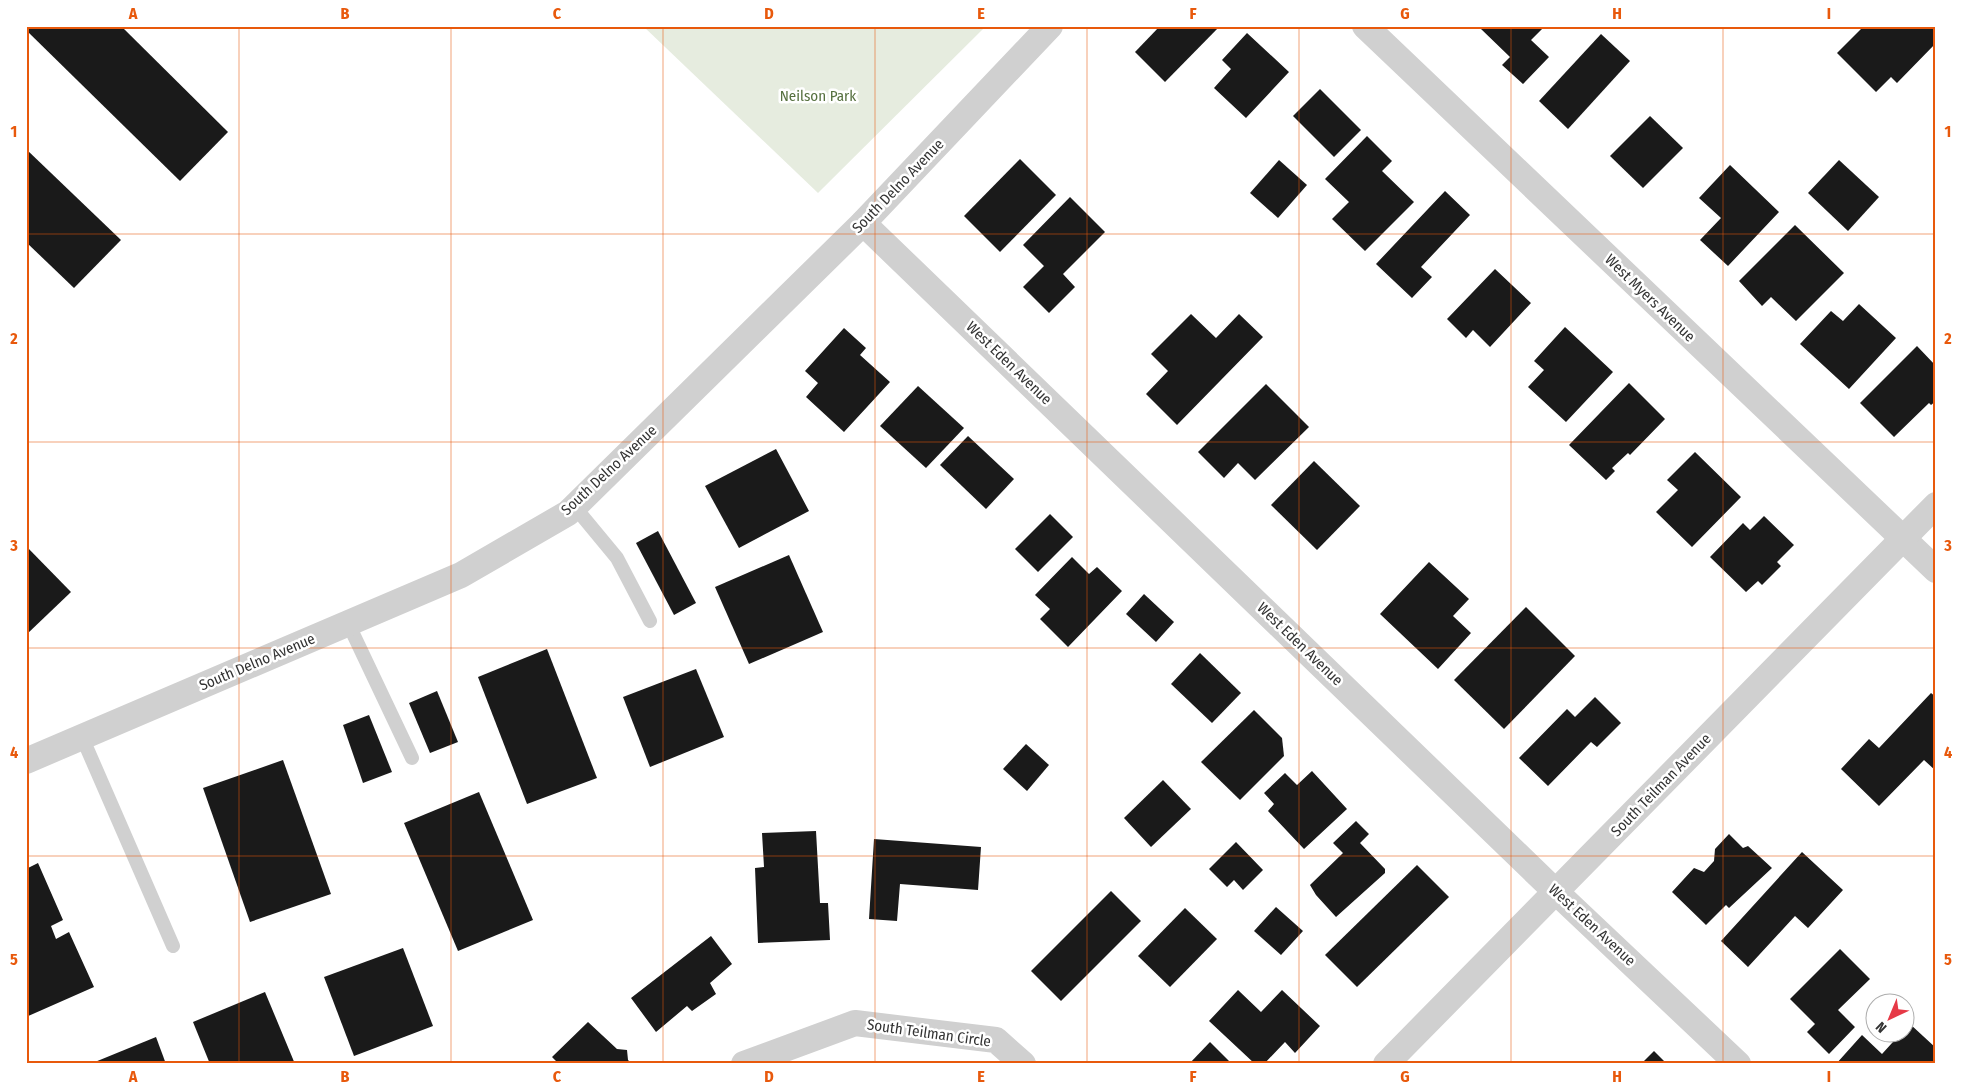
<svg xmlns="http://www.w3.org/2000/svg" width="1962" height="1090" font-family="'Fira Sans Condensed',sans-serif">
	<rect width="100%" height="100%" fill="#fff"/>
	<polygon fill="#e6ecdf" points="643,26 986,26 818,193"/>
	<g fill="#1a1a1a">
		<polygon points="32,26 121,26 228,132 180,181 27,31"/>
		<polygon points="1160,26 1220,26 1165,82 1135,52"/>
		<polygon points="1483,26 1545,26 1531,40 1549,57 1523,84 1502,65 1510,57 1481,29"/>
		<polygon points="1864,26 1936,26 1936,43 1897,83 1891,77 1876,92 1837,53"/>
		<polygon points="1247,33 1289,72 1246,118 1214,88 1231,69 1222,60"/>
		<polygon points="1601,34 1630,61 1568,129 1539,101"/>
		<polygon points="1320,89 1361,130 1334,157 1293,116"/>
		<polygon points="1650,116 1683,148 1643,188 1610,156"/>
		<polygon points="1367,136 1392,161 1382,171 1414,202 1365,251 1332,219 1349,202 1325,179"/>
		<polygon points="26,149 121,240 74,288 26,242"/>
		<polygon points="1020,159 1056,195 1000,252 964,216"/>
		<polygon points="1279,160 1307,185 1278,218 1250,193"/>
		<polygon points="1839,160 1879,197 1848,231 1808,193"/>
		<polygon points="1730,165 1779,212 1728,266 1700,240 1721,218 1699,198"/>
		<polygon points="1445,191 1470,215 1421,267 1432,277 1412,298 1376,264"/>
		<polygon points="1070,197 1105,232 1063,274 1075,287 1049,313 1023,287 1044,266 1023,245"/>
		<polygon points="1795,225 1844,273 1796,321 1771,297 1762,306 1739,281"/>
		<polygon points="1495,269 1531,303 1490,347 1473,330 1466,338 1447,319"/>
		<polygon points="1859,304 1896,338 1849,389 1800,344 1831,311 1843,321"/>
		<polygon points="1191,314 1216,338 1239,314 1263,337 1177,425 1146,394 1168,371 1151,354"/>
		<polygon points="1565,327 1613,372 1566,422 1528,387 1544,370 1534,361"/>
		<polygon points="844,328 866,348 860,355 890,382 844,432 806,397 818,383 805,371"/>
		<polygon points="1917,346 1936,366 1936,401 1931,405 1929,403 1894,437 1860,403"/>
		<polygon points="1629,383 1665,419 1630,455 1628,453 1612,468 1615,471 1606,480 1569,445"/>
		<polygon points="1266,384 1309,427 1255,480 1238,463 1224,478 1198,452"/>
		<polygon points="918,386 964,428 926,468 880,426"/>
		<polygon points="968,436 1014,479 986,509 940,465"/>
		<polygon points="776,449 809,511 739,548 705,486"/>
		<polygon points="1695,452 1741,497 1692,547 1656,512 1678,490 1667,480"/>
		<polygon points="1314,461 1360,506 1317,550 1271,505"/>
		<polygon points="1050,514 1073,537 1038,572 1015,549"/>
		<polygon points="1764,516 1794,545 1777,562 1781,566 1762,585 1758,581 1746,592 1710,557 1743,523 1750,530"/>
		<polygon points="658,531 696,603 674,615 636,543"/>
		<polygon points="26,546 71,592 26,635"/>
		<polygon points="789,555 823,632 749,664 715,587"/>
		<polygon points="1072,557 1089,574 1097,567 1122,591 1068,647 1040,619 1050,609 1035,595"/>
		<polygon points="1429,562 1469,599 1453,616 1471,633 1438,669 1380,614"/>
		<polygon points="1144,594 1174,622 1156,642 1126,614"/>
		<polygon points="1526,607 1575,656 1504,729 1454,680"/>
		<polygon points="547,649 597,778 527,804 478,677"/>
		<polygon points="1200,653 1241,693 1212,723 1171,684"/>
		<polygon points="696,669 724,737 650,767 623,697"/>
		<polygon points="437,691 458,742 430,753 409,703"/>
		<polygon points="1931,693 1936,697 1936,771 1924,760 1879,806 1841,769 1869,739 1879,748"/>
		<polygon points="1595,697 1621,723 1597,747 1591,742 1548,786 1519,758 1567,709 1575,717"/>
		<polygon points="1254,710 1282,738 1284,756 1240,800 1201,762"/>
		<polygon points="369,715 392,772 363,783 343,725"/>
		<polygon points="1026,744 1049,765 1027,791 1003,769"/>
		<polygon points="283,760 331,894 250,922 203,788"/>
		<polygon points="1312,771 1347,809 1304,849 1268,811 1274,804 1264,793 1285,773 1297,785"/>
		<polygon points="1163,780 1191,809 1151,847 1124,818"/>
		<polygon points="479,792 533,920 458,951 404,823"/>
		<polygon points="1356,821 1369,834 1360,843 1385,869 1385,873 1336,917 1316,895 1310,885 1343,853 1333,843"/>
		<polygon points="816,831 820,903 828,903 830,940 758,943 755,868 764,867 762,833"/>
		<polygon points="1729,834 1743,848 1748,846 1772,868 1729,908 1726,905 1706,925 1672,892 1694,868 1704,872 1714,861 1715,849"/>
		<polygon points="874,839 981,847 978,890 900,884 897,921 869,919"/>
		<polygon points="1236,842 1263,870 1243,890 1234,880 1227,887 1209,869"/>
		<polygon points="1802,852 1843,890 1808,928 1795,916 1748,967 1721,941"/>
		<polygon points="38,863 63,920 51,926 56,939 69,932 94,987 26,1017 26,869"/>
		<polygon points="1417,865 1449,897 1357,987 1325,955"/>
		<polygon points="1111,891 1141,921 1061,1001 1031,971"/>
		<polygon points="1276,907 1303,931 1281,955 1254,931"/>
		<polygon points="1185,908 1217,939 1170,987 1138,956"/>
		<polygon points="711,936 732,964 710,983 716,994 692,1011 687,1006 656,1032 631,998"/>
		<polygon points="403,948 433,1026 354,1056 324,977"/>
		<polygon points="1840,949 1870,979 1838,1010 1855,1027 1829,1054 1807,1032 1815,1024 1790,999"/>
		<polygon points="1238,990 1261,1012 1282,990 1320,1026 1295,1053 1285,1042 1264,1064 1255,1064 1209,1021"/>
		<polygon points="265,992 295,1064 210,1064 193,1022"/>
		<polygon points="588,1022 617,1049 627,1050 628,1060 632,1064 559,1064 552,1057"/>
		<polygon points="1910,1024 1936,1048 1935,1064 1836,1064 1862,1035 1882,1054 1902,1032 1904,1032"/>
		<polygon points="156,1037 166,1064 90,1064"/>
		<polygon points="1210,1042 1232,1064 1189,1064"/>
		<polygon points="1654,1051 1667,1064 1641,1064"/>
	</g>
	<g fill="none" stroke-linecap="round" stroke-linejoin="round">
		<g stroke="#d0d0d0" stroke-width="14">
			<polyline points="574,506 617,558 650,621"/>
			<polyline points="348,623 412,758"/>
			<polyline points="82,737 173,946"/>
		</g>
		<g stroke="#d0d0d0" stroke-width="26">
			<polyline points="1365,26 1936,570"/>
			<polyline points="863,223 1556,892 1738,1064"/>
			<polyline points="26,761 461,575 568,513 863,223 1050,26"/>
			<polyline points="744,1064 855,1023 996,1040 1023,1064"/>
			<polyline points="1386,1064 1936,505"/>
		</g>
	</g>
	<path fill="none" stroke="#e8590c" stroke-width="1" stroke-opacity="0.55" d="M239,26V1064M451,26V1064M663,26V1064M875,26V1064M1087,26V1064M1299,26V1064M1511,26V1064M1723,26V1064M26,234H1936M26,442H1936M26,648H1936M26,856H1936"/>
	<g text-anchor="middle" stroke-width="5" stroke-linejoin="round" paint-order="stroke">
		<g font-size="15" fill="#56703f" stroke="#fff">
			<text x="818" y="101">Neilson Park</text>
		</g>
		<g font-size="15" fill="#333" stroke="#fff">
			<text transform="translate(898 186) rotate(-46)" y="5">South Delno Avenue</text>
			<text transform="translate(1650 298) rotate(44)" y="5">West Myers Avenue</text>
			<text transform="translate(1009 363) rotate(44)" y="5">West Eden Avenue</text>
			<text transform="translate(609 470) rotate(-43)" y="5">South Delno Avenue</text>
			<text transform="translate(1300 644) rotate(44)" y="5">West Eden Avenue</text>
			<text transform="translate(257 662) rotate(-23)" y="5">South Delno Avenue</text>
			<text transform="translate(1661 785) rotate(-46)" y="5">South Teilman Avenue</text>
			<text transform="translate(1592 925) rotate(43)" y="5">West Eden Avenue</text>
			<text transform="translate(929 1033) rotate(8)" y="5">South Teilman Circle</text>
		</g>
	</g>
	<rect width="1962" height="1090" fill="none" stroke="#ffffff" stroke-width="55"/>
	<g transform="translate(1890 1018) rotate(224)"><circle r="24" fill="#ffffff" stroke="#adadad"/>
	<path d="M0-4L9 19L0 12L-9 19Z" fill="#e63946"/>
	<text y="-8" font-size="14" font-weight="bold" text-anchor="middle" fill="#333333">N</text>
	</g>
	<rect x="28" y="28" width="1906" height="1034" fill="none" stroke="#e8590c" stroke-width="2"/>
	<g font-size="16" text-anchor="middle" font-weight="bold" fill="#e8590c">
		<text x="133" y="19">A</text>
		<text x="345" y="19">B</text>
		<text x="557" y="19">C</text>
		<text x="769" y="19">D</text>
		<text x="981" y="19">E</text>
		<text x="1193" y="19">F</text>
		<text x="1405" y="19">G</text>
		<text x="1617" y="19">H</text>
		<text x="1829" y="19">I</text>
		<text x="14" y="137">1</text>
		<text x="1948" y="137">1</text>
		<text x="14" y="344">2</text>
		<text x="1948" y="344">2</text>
		<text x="14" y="551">3</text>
		<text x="1948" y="551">3</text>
		<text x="14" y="758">4</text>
		<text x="1948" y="758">4</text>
		<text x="14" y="965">5</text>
		<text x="1948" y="965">5</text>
		<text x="133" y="1082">A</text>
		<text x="345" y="1082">B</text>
		<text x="557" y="1082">C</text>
		<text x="769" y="1082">D</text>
		<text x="981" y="1082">E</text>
		<text x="1193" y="1082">F</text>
		<text x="1405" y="1082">G</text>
		<text x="1617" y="1082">H</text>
		<text x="1829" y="1082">I</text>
	</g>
</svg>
